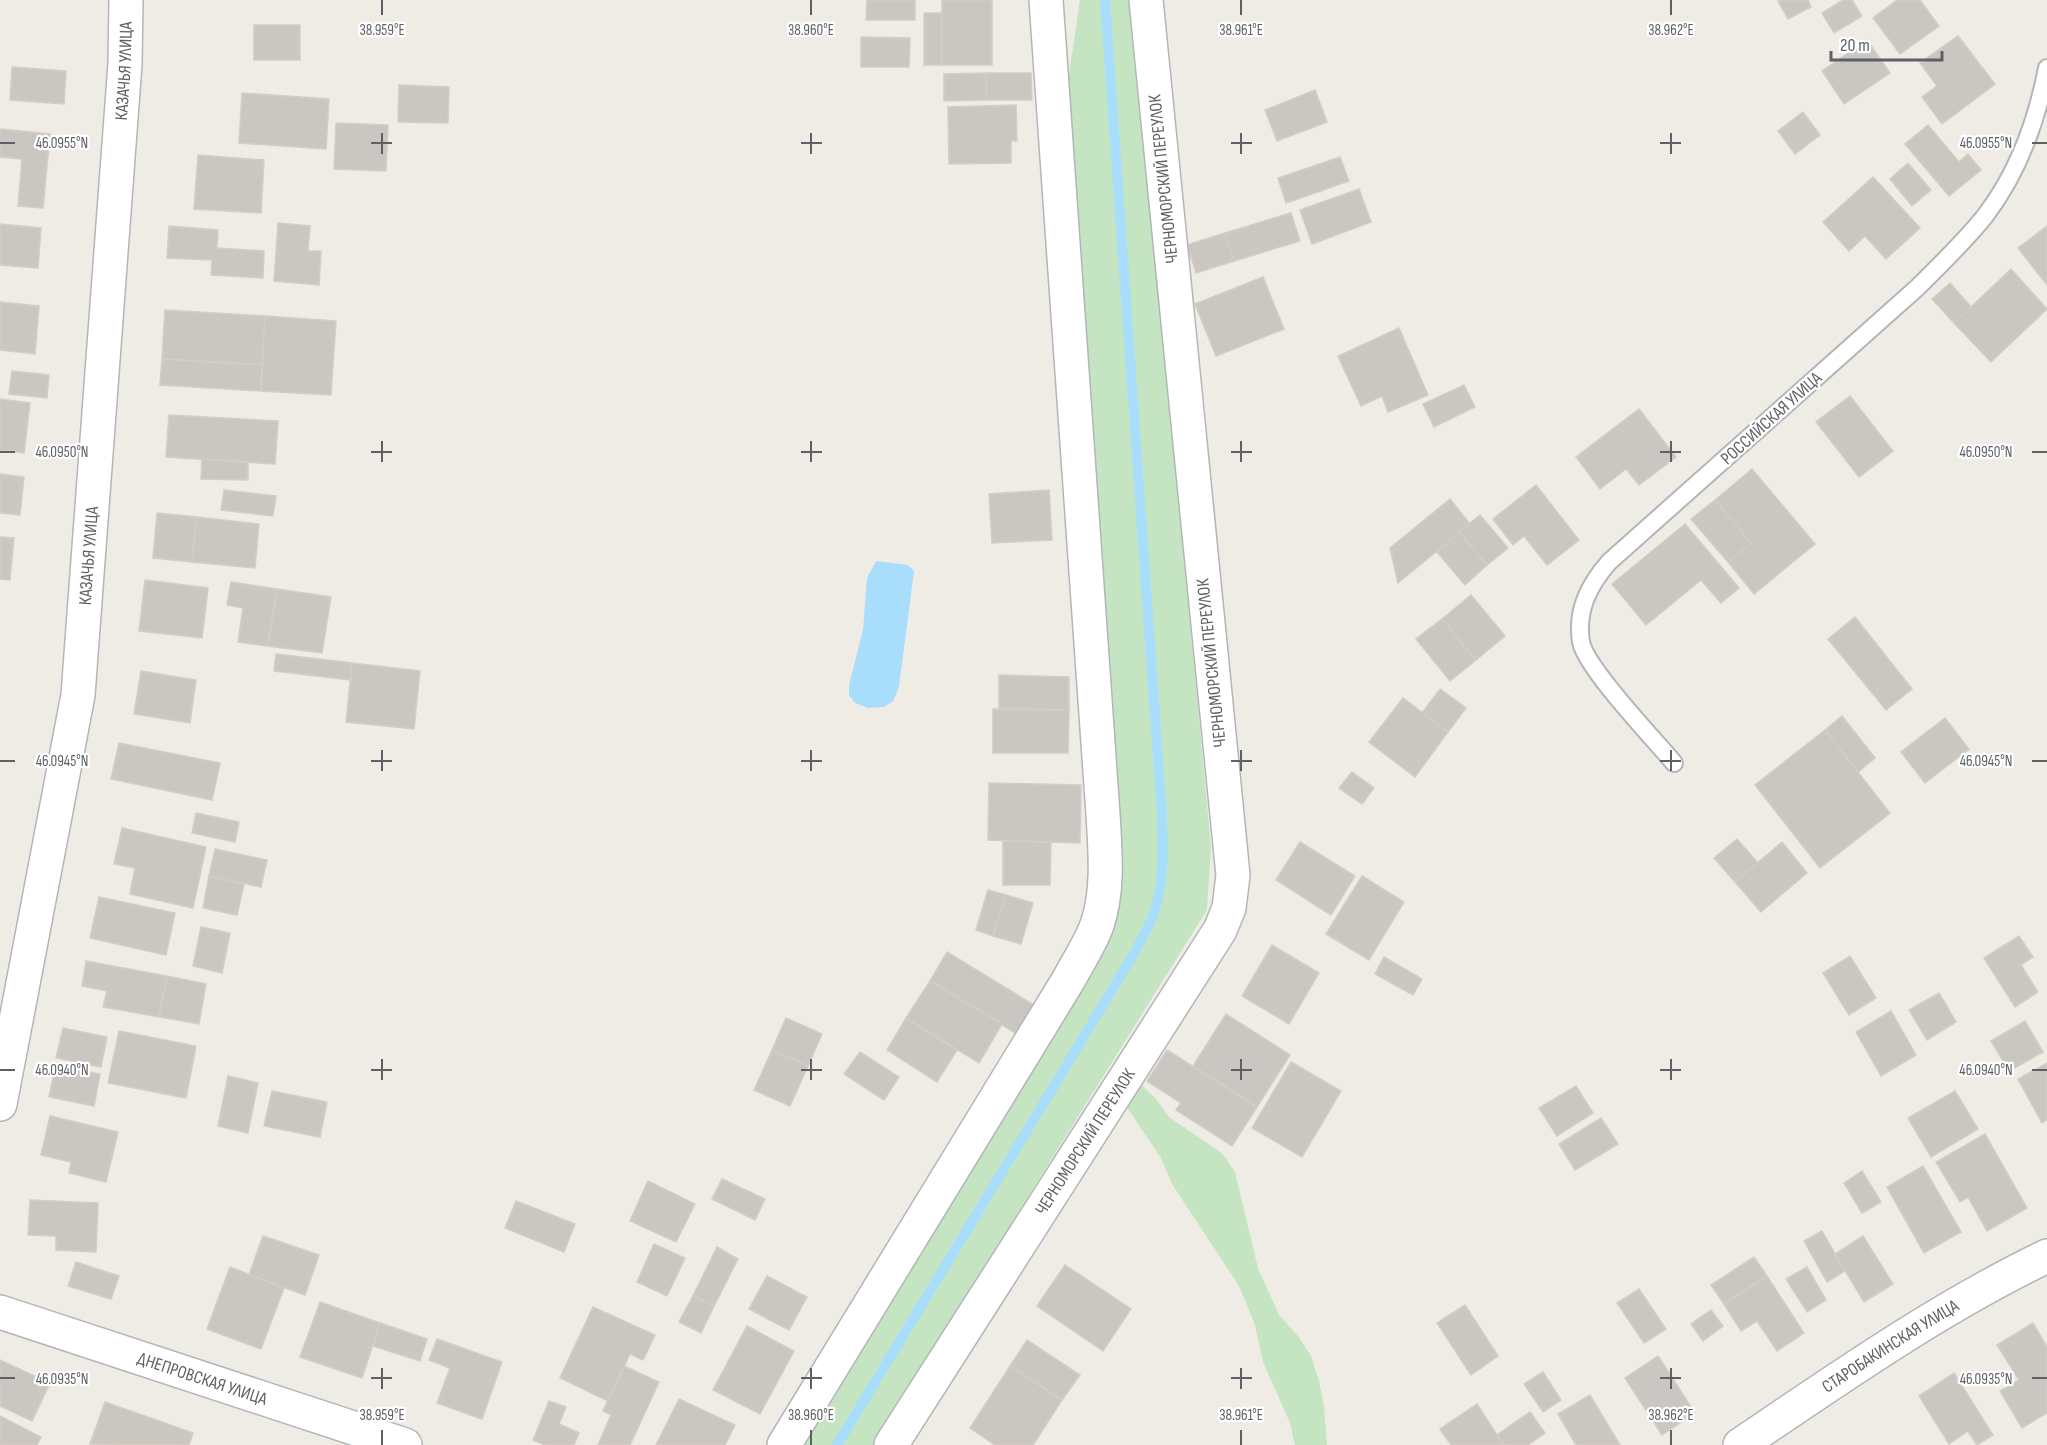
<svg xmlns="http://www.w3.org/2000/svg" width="2047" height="1445" font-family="'Sofia Sans Condensed',sans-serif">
	<rect width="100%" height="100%" fill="#efece5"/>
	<g fill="#c5e5c2">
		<polygon points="1080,0 1132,0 1211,847 1207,910 873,1445 793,1445 1105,932 1065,101"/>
		<polygon points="1140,1083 1156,1099 1169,1117 1223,1154 1235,1172 1258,1268 1279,1315 1298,1336 1311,1356 1319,1381 1324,1406 1327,1445 1295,1445 1290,1423 1263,1362 1255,1325 1239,1286 1172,1184 1161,1158 1126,1106"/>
	</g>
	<polygon fill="#a8defc" points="876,561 908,565 914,571 899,687 893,701 884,707 868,708 855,703 849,695 849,685 863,630 867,578"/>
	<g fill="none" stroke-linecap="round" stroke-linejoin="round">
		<path stroke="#a8defc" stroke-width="10" d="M837,1445L1135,952C1140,941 1147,930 1152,918C1165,885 1163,851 1162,816L1105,0"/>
	</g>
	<g fill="#cac7c2" stroke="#d3cdc4" stroke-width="1.5">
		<polygon points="867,0 915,0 915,20 866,20"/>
		<rect x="942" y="0" width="50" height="65"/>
		<polygon points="1780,0 1808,0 1811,7 1788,19 1778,1"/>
		<polygon points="1843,0 1852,0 1862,16 1834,33 1822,13"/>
		<polygon points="1897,0 1920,0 1939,26 1900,54 1873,18"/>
		<rect x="924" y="13" width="18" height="52"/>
		<rect x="254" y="25" width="46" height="35"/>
		<polygon points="1958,36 1995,84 1942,124 1922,97 1937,86 1920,63"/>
		<polygon points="861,37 910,38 909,67 861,67"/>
		<polygon points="1867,40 1890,73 1844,104 1822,71"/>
		<polygon points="12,67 66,71 64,104 10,100"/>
		<polygon points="986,73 1031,73 1032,100 986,100"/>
		<polygon points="986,73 986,100 944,101 944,74"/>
		<polygon points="399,85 449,87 448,123 398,122"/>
		<polygon points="1315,90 1327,122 1277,141 1265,110"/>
		<polygon points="242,93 329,99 326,149 239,143"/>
		<polygon points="1016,105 1017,141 1011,141 1011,163 949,164 948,107"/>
		<polygon points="1803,112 1820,135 1795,154 1778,131"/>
		<polygon points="336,123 388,125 386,171 334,169"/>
		<polygon points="1928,125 1959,162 1968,154 1981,170 1949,196 1905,144"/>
		<polygon points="0,129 50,134 43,208 18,206 22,159 0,157"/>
		<polygon points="198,155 264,160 261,213 194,209"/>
		<polygon points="1340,157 1349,181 1286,203 1278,178"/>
		<polygon points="1908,163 1931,190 1912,206 1890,179"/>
		<polygon points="1873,177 1920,228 1886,259 1865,236 1849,251 1823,222"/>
		<polygon points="1359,189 1371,222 1312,244 1300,210"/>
		<polygon points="1291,213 1300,241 1234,261 1225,233"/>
		<polygon points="278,223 310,226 308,251 321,251 319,285 274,281"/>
		<polygon points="0,224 41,228 38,268 0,265"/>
		<polygon points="169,226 218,230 217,248 264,251 263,278 211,275 212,260 167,258"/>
		<polygon points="2047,226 2047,285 2018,248"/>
		<polygon points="1225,233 1234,261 1196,273 1187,245"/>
		<polygon points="2011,269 2047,309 1991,362 1954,323"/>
		<polygon points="1263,277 1284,329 1216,356 1195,304"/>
		<polygon points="1950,283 1971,307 1954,323 1932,299"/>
		<polygon points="0,302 39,306 35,354 0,350"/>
		<polygon points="165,310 265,316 262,365 162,359"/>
		<polygon points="265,316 336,321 331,395 261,391"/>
		<polygon points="1399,328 1428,395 1388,412 1382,396 1361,406 1338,356"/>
		<polygon points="162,359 262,365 261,391 160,385"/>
		<polygon points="12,371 49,375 47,398 9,394"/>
		<polygon points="1464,385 1475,407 1434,427 1423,404"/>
		<polygon points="1850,396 1893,451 1859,477 1816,422"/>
		<polygon points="0,399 30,403 24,453 0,450"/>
		<polygon points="1639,409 1676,457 1639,485 1626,469 1600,489 1576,457"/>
		<polygon points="169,415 278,421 275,464 166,457"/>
		<polygon points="202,459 248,462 248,480 201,479"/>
		<polygon points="1752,469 1815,544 1754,594 1728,562 1751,543 1715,500"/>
		<polygon points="0,474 24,477 20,515 0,513"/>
		<polygon points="1536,485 1579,540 1547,565 1524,536 1513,545 1493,519"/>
		<polygon points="224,490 276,496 273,516 221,510"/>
		<polygon points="1049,490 1052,540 992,543 989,494"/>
		<polygon points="1450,499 1470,524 1398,583 1390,548"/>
		<polygon points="1715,500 1751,543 1728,562 1691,519"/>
		<polygon points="157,513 197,517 192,562 153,558"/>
		<polygon points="1480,515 1508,548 1487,565 1459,532"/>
		<polygon points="197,517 259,524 255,568 192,562"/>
		<polygon points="1685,524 1739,588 1721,603 1701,580 1646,625 1612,584"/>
		<polygon points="1459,532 1487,565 1465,585 1437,552"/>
		<polygon points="0,537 14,538 10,580 0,579"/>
		<polygon points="145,580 208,588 202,638 139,631"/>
		<polygon points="231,582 277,589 268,646 238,642 243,608 227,605"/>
		<polygon points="277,589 331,597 322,653 268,646"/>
		<polygon points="1471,595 1505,636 1476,660 1442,619"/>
		<polygon points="1855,617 1912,689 1886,710 1828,639"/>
		<polygon points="1442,619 1476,660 1450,681 1416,639"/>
		<polygon points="276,654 352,663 350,680 274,671"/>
		<polygon points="352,663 420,671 414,729 346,722"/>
		<polygon points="141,671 196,680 190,723 134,714"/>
		<polygon points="999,675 1069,677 1069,710 999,709"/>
		<polygon points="1440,689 1466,708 1448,732 1422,713"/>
		<polygon points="1403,698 1448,732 1415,777 1369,742"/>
		<polygon points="993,709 1069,710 1068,753 993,753"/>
		<polygon points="1842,716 1875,758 1858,772 1825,730"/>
		<polygon points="1945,718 1969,749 1925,783 1901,752"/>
		<polygon points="1825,730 1890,813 1820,868 1755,785"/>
		<polygon points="119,743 220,763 212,800 111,779"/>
		<polygon points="1352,772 1374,788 1362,804 1339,788"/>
		<polygon points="989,783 1081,785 1080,843 988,840"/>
		<polygon points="196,813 239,822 235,842 192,833"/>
		<polygon points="122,828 206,847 193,908 130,894 135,868 114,864"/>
		<polygon points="1737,839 1758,863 1735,882 1714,858"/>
		<polygon points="1003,841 1051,842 1050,885 1003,885"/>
		<polygon points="1300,842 1355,876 1331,915 1276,880"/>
		<polygon points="1782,842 1807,873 1761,912 1735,882"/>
		<polygon points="215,849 267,860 261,887 209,876"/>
		<polygon points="209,876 244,884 237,915 203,908"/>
		<polygon points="1362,876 1404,902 1369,960 1326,934"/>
		<polygon points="988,890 1006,895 993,936 976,930"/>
		<polygon points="1006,895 1033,903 1021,944 993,936"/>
		<polygon points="99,897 175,913 166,955 90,938"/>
		<polygon points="201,927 230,933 222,973 193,966"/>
		<polygon points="2019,936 2033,957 2021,965 2038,992 2015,1007 1984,958"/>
		<polygon points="1272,945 1319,973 1289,1024 1242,996"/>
		<polygon points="947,952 1034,1005 1017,1034 930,981"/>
		<polygon points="1850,956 1876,998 1849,1015 1823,973"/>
		<polygon points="1384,957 1422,979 1413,995 1375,974"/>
		<polygon points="86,961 167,976 159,1017 103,1007 107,991 82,986"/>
		<polygon points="167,976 206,984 199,1024 159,1017"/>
		<polygon points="930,981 1002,1024 979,1063 906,1018"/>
		<polygon points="1939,993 1956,1022 1927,1040 1909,1010"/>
		<polygon points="1891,1011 1916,1055 1881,1076 1856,1032"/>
		<polygon points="1226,1014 1290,1055 1257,1107 1193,1066"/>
		<polygon points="786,1018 822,1034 808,1066 772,1050"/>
		<polygon points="906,1018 957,1050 937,1082 887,1050"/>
		<polygon points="2025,1021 2043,1052 2009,1071 1991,1041"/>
		<polygon points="63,1028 107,1037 101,1067 56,1058"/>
		<polygon points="119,1031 196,1046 186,1098 108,1083"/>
		<polygon points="772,1050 808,1066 790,1106 754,1090"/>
		<polygon points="1167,1050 1257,1107 1232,1146 1176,1110 1181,1103 1147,1081"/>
		<polygon points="860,1052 899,1077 884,1100 844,1074"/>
		<polygon points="1291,1062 1341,1091 1302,1157 1252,1128"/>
		<polygon points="2047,1063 2047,1120 2042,1123 2018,1079"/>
		<polygon points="56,1065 100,1074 94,1106 49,1097"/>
		<polygon points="228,1076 258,1083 248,1133 218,1126"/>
		<polygon points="1576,1086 1593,1113 1557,1136 1539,1108"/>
		<polygon points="272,1091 327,1102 320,1137 264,1126"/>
		<polygon points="1955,1091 1978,1129 1931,1157 1908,1118"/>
		<polygon points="50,1116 118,1132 106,1182 69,1173 71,1162 41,1155"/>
		<polygon points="1601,1118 1618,1144 1575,1170 1559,1144"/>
		<polygon points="1985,1134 2027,1208 1987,1231 1968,1197 1960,1202 1936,1162"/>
		<polygon points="1923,1166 1961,1232 1924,1253 1887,1187"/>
		<polygon points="1862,1171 1881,1202 1862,1213 1844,1183"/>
		<polygon points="722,1179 765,1199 755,1220 712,1199"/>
		<polygon points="648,1181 695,1204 676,1242 630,1221"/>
		<polygon points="30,1200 98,1203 96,1252 56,1250 56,1236 28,1235"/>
		<polygon points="516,1201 575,1224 564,1252 505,1228"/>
		<polygon points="1822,1231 1845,1271 1827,1282 1804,1241"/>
		<polygon points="263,1236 319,1255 305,1295 249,1275"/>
		<polygon points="1863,1236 1893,1284 1864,1302 1835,1254"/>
		<polygon points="654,1244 685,1258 667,1296 637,1282"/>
		<polygon points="717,1247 738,1259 714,1306 693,1296"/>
		<polygon points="1754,1257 1767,1276 1724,1304 1711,1285"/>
		<polygon points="76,1262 119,1276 111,1299 68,1286"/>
		<polygon points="1065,1265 1131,1309 1103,1351 1037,1306"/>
		<polygon points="230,1267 284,1288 261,1349 207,1329"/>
		<polygon points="1807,1267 1826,1300 1807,1312 1786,1279"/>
		<polygon points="767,1276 807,1297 789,1330 749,1309"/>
		<polygon points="1767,1276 1804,1333 1777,1351 1757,1321 1741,1331 1724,1304"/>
		<polygon points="1639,1289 1666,1329 1644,1343 1617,1303"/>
		<polygon points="693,1296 714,1306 701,1333 679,1322"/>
		<polygon points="320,1302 380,1323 362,1378 300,1357"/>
		<polygon points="1465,1305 1498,1356 1471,1375 1437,1323"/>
		<polygon points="593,1307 655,1335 643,1360 630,1354 608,1401 560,1378"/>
		<polygon points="1711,1310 1723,1326 1703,1341 1691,1324"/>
		<polygon points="380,1323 427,1339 420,1361 373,1346"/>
		<polygon points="2033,1323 2047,1347 2047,1413 2022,1428 2000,1391 2019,1380 1997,1345"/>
		<polygon points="747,1326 794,1351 760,1414 713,1390"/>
		<polygon points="437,1339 502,1362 482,1419 437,1403 450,1368 429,1360"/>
		<polygon points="1027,1340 1080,1375 1062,1400 1010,1366"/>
		<polygon points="1658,1356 1695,1413 1662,1435 1625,1378"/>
		<polygon points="0,1360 50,1383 32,1421 0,1406"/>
		<polygon points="624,1366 659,1382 630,1445 598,1445 611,1415 603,1411"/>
		<polygon points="1010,1366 1062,1400 1033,1445 995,1445 970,1428"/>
		<polygon points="1543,1372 1561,1400 1543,1412 1524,1384"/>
		<polygon points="1954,1373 1993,1435 1977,1445 1968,1431 1949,1444 1919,1396"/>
		<polygon points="1590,1395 1620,1445 1576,1445 1558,1414"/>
		<polygon points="679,1399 735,1425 725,1445 656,1445"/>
		<polygon points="549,1401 566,1407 559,1424 579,1433 574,1445 545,1445 533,1440"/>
		<polygon points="105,1402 193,1433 189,1445 90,1444"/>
		<polygon points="1477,1404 1497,1435 1504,1445 1451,1445 1440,1429"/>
		<polygon points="1530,1412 1545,1433 1528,1445 1504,1445 1497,1435"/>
		<polygon points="0,1416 41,1437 37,1445 0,1445"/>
	</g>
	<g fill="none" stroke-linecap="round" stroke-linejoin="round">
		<g stroke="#b2b6b9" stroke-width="20">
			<path id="lane" d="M1674,763C1654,739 1586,668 1581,642C1576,610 1589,585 1609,562L1918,287C1941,264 1965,241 1985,216C2018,173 2037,120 2047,68"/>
		</g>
		<g stroke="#b2b6b9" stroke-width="36">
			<g id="street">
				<path id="s1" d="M0,1104L78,695L125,64L126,0"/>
				<path id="s2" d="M0,1312L405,1445"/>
				<path d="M784,1445L1069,979C1078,962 1090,944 1097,925C1109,890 1105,850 1103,814L1046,0"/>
				<path id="s3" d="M891,1445L1220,930L1229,908L1233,875L1146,0"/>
				<path id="s4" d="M1740,1445C1839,1378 1939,1308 2047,1256"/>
			</g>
		</g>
		<use href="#lane" stroke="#fff" stroke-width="16"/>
		<use href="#street" stroke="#fff" stroke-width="33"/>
	</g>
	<path fill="none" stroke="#5d6165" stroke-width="2" d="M382,0V15M811,0V15M1241,0V15M1671,0V15M382,133V154M811,133V154M1241,133V154M1671,133V154M0,143H15M371,143H392M801,143H822M1231,143H1252M1660,143H1681M2032,143H2047M382,441V462M811,441V462M1241,441V462M1671,441V462M0,452H15M371,452H392M801,452H822M1231,452H1252M1660,452H1681M2032,452H2047M382,750V771M811,750V771M1241,750V771M1671,750V771M0,761H15M371,761H392M801,761H822M1231,761H1252M1660,761H1681M2032,761H2047M382,1059V1080M811,1059V1080M1241,1059V1080M1671,1059V1080M0,1070H15M371,1070H392M801,1070H822M1231,1070H1252M1660,1070H1681M2032,1070H2047M382,1368V1389M811,1368V1389M1241,1368V1389M1671,1368V1389M0,1378H15M371,1378H392M801,1378H822M1231,1378H1252M1660,1378H1681M2032,1378H2047M382,1430V1445M811,1430V1445M1241,1430V1445M1671,1430V1445"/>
	<g text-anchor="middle" stroke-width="4.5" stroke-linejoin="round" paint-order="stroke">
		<g font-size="18" fill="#5d6165" stroke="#fff">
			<text dy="6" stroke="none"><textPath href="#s1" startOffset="1042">КАЗАЧЬЯ УЛИЦА</textPath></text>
			<text transform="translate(1163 179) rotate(-96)" y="6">ЧЕРНОМОРСКИЙ ПЕРЕУЛОК</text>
			<text transform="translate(1771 418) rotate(-42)" y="6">РОССИЙСКАЯ УЛИЦА</text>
			<text dy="6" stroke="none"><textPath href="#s1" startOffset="556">КАЗАЧЬЯ УЛИЦА</textPath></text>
			<text transform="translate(1211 663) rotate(-96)" y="6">ЧЕРНОМОРСКИЙ ПЕРЕУЛОК</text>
			<text dy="6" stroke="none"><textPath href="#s3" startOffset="360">ЧЕРНОМОРСКИЙ ПЕРЕУЛОК</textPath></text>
			<text dy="6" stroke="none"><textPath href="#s4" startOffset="180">СТАРОБАКИНСКАЯ УЛИЦА</textPath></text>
			<text dy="6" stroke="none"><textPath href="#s2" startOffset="213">ДНЕПРОВСКАЯ УЛИЦА</textPath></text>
		</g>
	</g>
	<g font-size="15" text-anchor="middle" fill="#5d6165" stroke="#fff" stroke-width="4.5" stroke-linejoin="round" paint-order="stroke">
		<text x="382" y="35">38.959°E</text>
		<text x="811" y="35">38.960°E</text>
		<text x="1241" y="35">38.961°E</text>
		<text x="1671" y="35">38.962°E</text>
		<text x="62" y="148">46.0955°N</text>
		<text x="1986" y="148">46.0955°N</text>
		<text x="62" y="457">46.0950°N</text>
		<text x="1986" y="457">46.0950°N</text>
		<text x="62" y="766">46.0945°N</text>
		<text x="1986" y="766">46.0945°N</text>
		<text x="62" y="1075">46.0940°N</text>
		<text x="1986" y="1075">46.0940°N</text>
		<text x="62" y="1384">46.0935°N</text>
		<text x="1986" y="1384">46.0935°N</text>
		<text x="382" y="1420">38.959°E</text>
		<text x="811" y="1420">38.960°E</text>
		<text x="1241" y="1420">38.961°E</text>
		<text x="1671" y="1420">38.962°E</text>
	</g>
	<path d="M1831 51v9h111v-9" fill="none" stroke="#5d6165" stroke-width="3"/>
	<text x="1840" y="51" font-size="18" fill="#5d6165" stroke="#ffffff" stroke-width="4.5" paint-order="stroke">20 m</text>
</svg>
